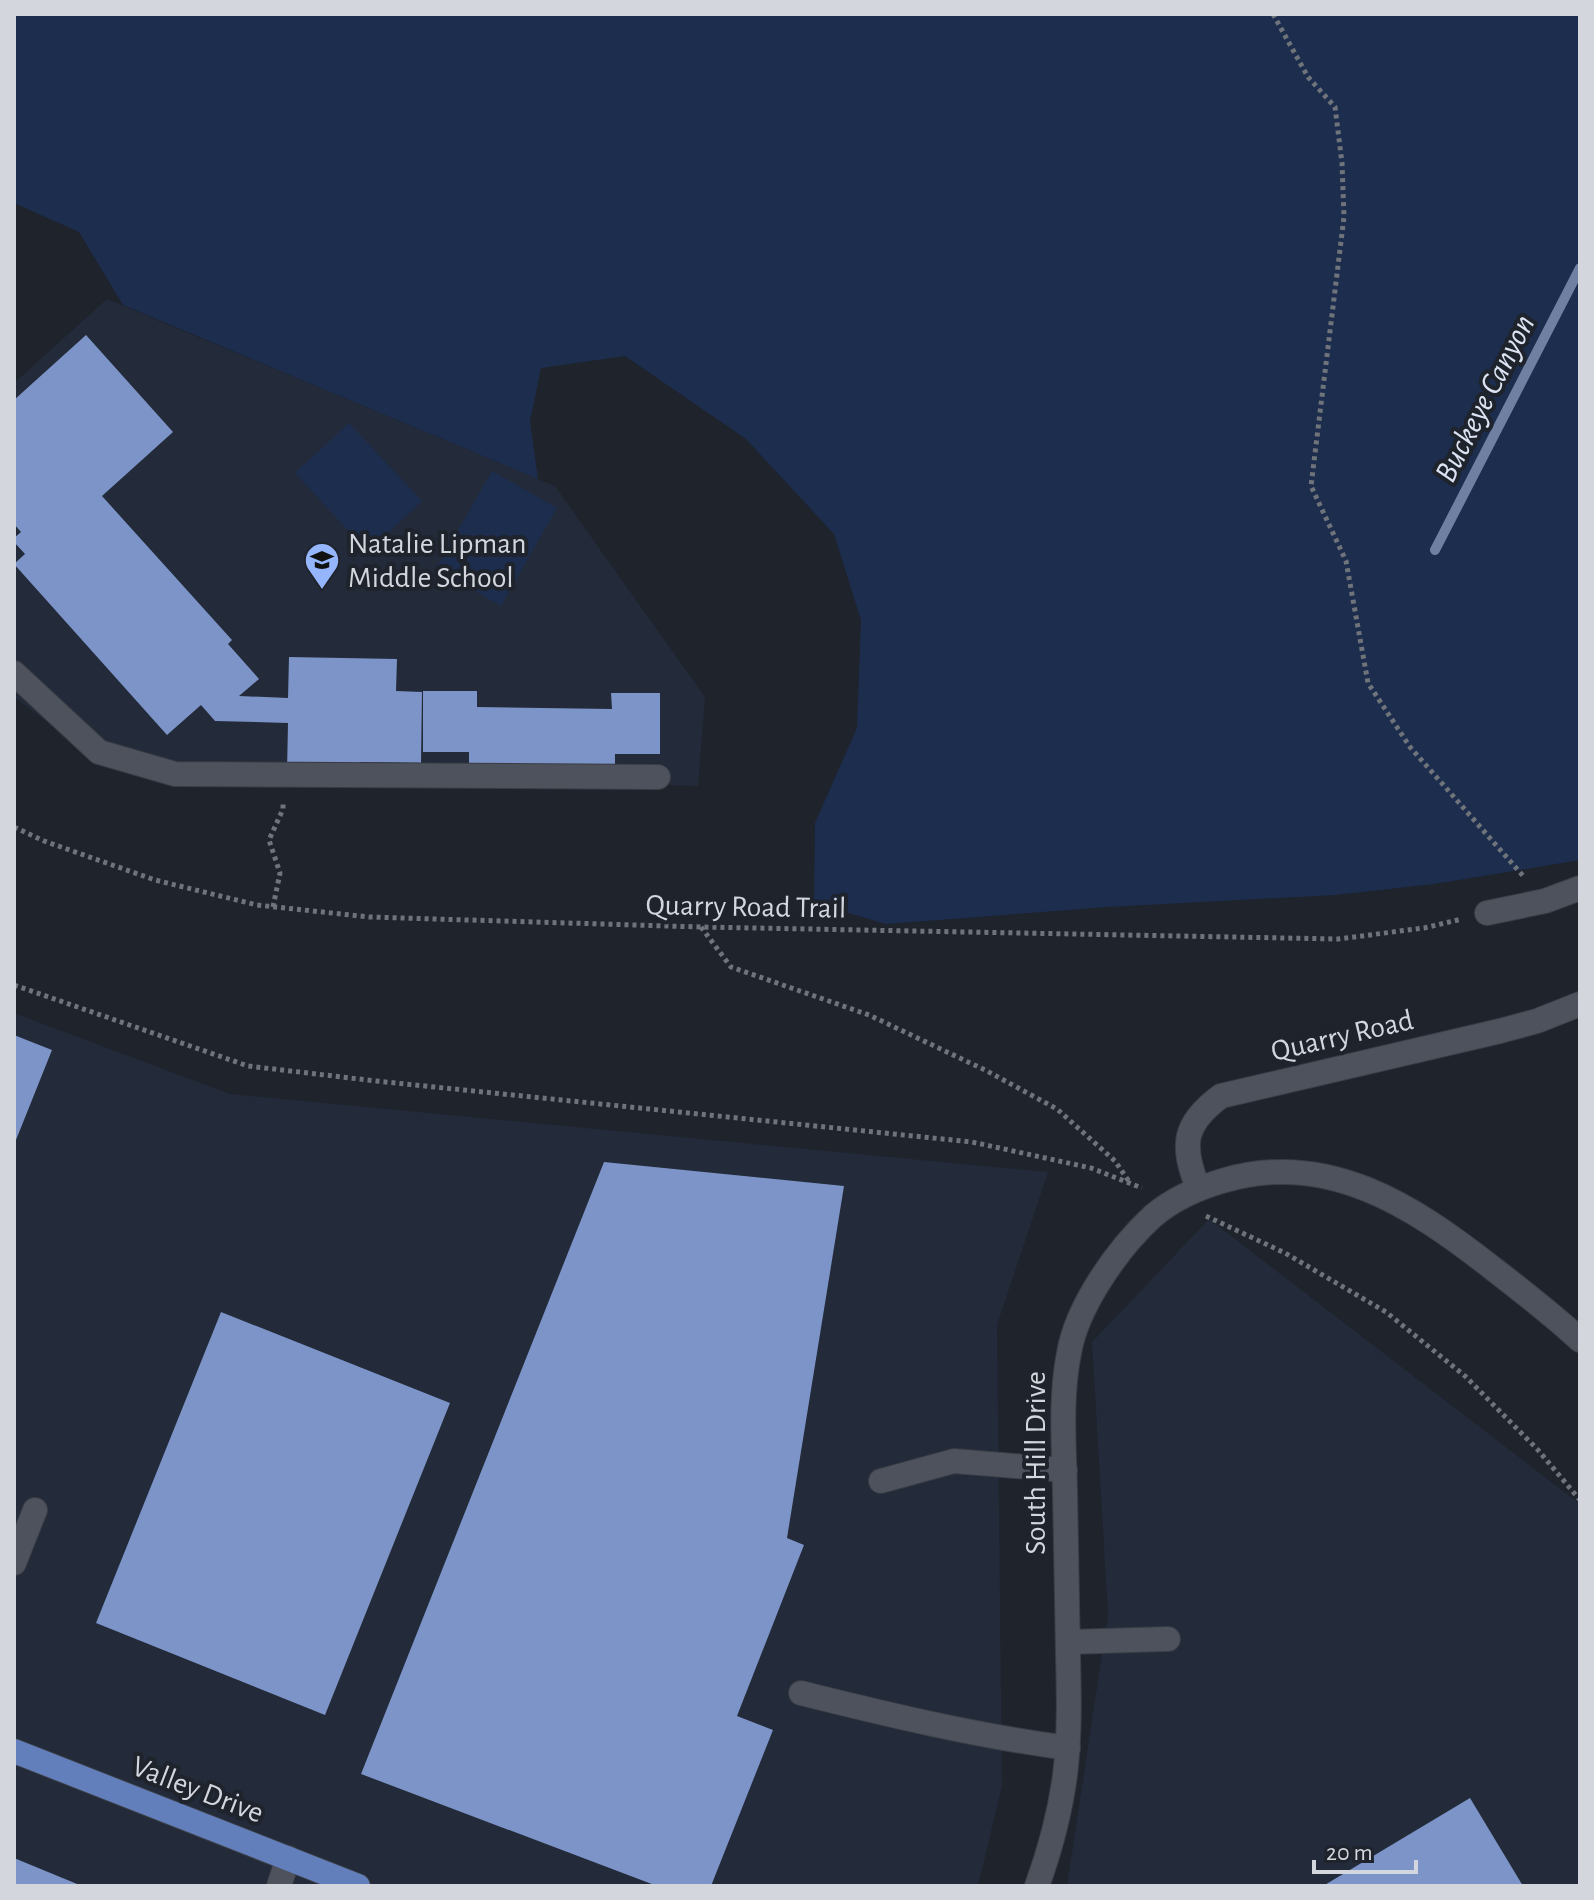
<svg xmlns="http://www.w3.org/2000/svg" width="1594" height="1900" font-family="'Alegreya Sans',sans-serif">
	<rect width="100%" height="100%" fill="#1e232c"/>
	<g fill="#232a39">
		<polygon points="107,299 555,486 705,697 698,786 276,773 104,765 14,697 14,383"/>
		<polygon points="14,1013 230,1094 1048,1172 997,1325 1002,1786 978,1886 14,1886"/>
		<polygon points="1209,1219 1580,1504 1580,1886 1067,1886 1108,1614 1092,1342"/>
	</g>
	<g fill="#1d2d4e">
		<polygon points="14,14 1580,14 1580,860 1434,884 1335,895 1108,907 886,924 814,903 815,823 857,728 861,620 834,534 746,439 625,356 541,368 530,421 538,479 123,305 79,232 14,203"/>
		<polygon points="349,423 422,501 368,552 295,473"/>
		<polygon points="492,471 557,508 501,606 436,568"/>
	</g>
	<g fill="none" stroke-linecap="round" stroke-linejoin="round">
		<polyline stroke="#7080a2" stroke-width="10" points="1435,550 1580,268"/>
	</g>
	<g fill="#7c94c7">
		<polygon points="86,335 173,432 102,496 232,640 228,644 259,679 239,696 288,698 289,657 397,659 396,691 422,692 421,763 360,762 359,774 287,772 288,723 215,721 201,705 167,735 14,564 25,554 14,542 14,538 21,532 14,524 14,400"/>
		<polygon points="423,691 477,691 477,707 612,709 611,693 660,693 660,754 615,754 615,770 469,769 469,752 423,752"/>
		<polygon points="14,1035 52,1050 14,1145"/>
		<polygon points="604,1162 844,1186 787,1538 804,1545 737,1716 773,1730 711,1886 657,1886 361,1774"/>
		<polygon points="221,1312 450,1403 325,1715 96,1623"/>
		<polygon points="1470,1798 1523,1886 1323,1886"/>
		<polygon points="14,1858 82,1886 14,1886"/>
	</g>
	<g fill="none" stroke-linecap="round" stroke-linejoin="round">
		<g stroke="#393d44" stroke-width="26">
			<g id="minor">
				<polyline points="14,673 99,752 175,774 658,777"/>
				<polyline points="1487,913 1545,901 1580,888"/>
				<path d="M1198,1188C1181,1145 1183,1124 1221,1096L1500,1031L1537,1021L1580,1004"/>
				<polyline points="881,1481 954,1461 1065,1470"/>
				<polyline points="14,1563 35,1510"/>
				<polyline points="1068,1642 1168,1639"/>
				<path d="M801,1693C889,1715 977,1736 1068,1748"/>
				<polyline points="279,1886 288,1858"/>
				<path d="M1037,1886C1050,1850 1060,1813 1065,1775C1070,1735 1069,1695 1068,1654C1067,1600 1066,1546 1065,1492C1064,1446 1060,1398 1069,1353C1077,1306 1118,1248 1153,1216C1173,1199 1198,1188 1222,1181C1327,1149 1413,1206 1491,1267C1522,1291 1552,1314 1580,1340"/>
			</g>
		</g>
		<g stroke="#393d44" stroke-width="26">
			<polyline id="major" points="14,1751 358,1886"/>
		</g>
		<g stroke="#6f747b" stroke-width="5" stroke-dasharray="4 4" stroke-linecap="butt">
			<polyline points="1273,14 1308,77 1335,107 1342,163 1344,217 1311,486 1346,561 1368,683 1410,747 1525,878"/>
			<polyline points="14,827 44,841 155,880 257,905 369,917 701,927 1338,939 1424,928 1462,919"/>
			<polyline points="273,907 280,873 269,840 283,809 283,804"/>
			<polyline points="701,927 731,967 869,1015 985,1070 1057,1109 1115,1161 1130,1183"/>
			<polyline points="14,985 248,1066 376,1081 972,1142 1091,1168 1142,1188"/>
			<polyline points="1206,1216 1285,1253 1386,1312 1465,1376 1538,1450 1580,1500"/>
		</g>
		<use href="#minor" stroke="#4d525d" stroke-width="24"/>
		<use href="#major" stroke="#627ebb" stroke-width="24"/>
	</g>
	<defs>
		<g id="school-pin" transform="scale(1.8)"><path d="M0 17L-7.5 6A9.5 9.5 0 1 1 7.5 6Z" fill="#95b6fd" stroke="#1e232c"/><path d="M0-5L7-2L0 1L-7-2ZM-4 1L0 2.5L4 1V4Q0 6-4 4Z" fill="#111"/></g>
	</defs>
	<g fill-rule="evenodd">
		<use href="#school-pin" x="322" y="560"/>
	</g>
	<g text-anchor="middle" stroke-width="8" stroke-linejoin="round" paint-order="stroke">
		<g font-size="30" fill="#d3d7dd" stroke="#1e232c" text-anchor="start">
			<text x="348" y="553">Natalie Lipman<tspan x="348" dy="34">Middle School</tspan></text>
		</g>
		<g font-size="30" fill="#d3d7dd" stroke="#1e232c">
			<text transform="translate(746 906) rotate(1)" y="10">Quarry Road Trail</text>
			<text transform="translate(1342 1035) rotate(-13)" y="10">Quarry Road</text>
			<text transform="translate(1035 1463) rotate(-90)" y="10">South Hill Drive</text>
			<text transform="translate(198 1789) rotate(21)" y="10">Valley Drive</text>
		</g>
		<g font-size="32" font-style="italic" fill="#dce4f3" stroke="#1e232c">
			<text transform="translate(1484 398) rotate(-63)" y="11">Buckeye Canyon</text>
		</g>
	</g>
	<rect width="1594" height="1900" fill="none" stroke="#d3d7dd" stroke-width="32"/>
	<path d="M1314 1860v12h102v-12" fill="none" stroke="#d3d7dd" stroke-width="4"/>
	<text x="1326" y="1860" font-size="24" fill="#d3d7dd" stroke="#1e232c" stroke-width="6" paint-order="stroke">20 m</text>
</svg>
